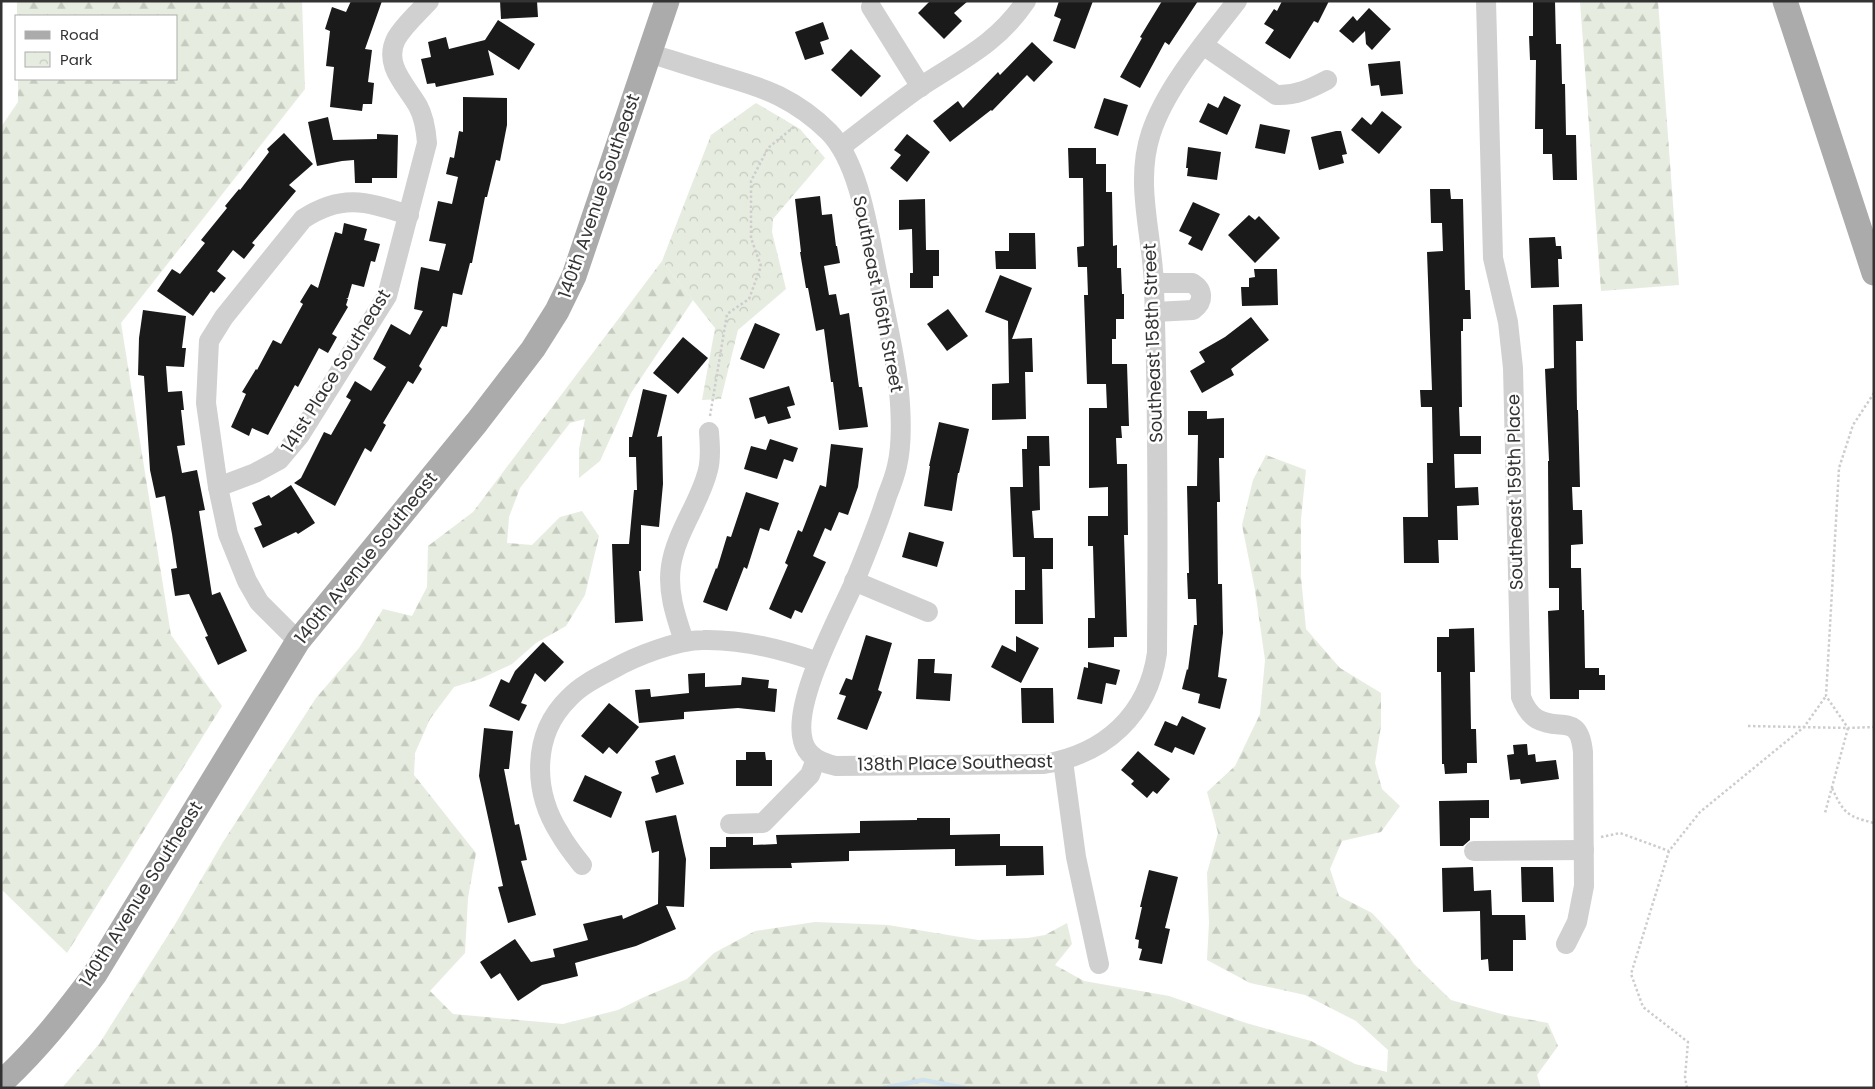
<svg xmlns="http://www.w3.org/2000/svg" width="1875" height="1089" font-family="Poppins,sans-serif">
	<defs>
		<pattern id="forest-firs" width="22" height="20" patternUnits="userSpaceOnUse" patternTransform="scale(1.25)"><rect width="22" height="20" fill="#e6ecdf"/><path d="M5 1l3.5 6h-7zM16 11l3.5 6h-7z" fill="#c6cbc0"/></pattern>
		<pattern id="park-crowns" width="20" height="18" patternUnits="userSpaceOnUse" patternTransform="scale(1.25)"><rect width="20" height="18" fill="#e6ecdf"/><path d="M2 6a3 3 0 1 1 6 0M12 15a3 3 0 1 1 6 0" fill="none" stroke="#c6cbc0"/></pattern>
	</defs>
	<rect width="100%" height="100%" fill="#fff"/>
	<g fill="url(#forest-firs)">
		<polygon points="17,1 302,1 305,89 121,323 171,635 222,706 67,953 1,889 1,127 18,102 18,79 176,79 176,16 17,16"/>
		<polygon points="1580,1 1658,1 1679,285 1601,291"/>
		<polygon points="662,261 693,300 631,393 600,461 579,478 579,449 585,419 570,423 520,488 509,517 507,543 532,545 560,517 582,511 599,536 585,595 566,626 536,643 512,664 480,679 454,687 430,719 415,753 414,775 476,853 468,898 465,953 430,991 453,1014 563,1024 618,1010 642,998 687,979 714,953 755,931 815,922 888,925 978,940 1028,938 1045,935 1067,923 1072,944 1055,965 1084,981 1169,996 1246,1023 1311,1041 1355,1064 1387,1072 1388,1050 1356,1021 1305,995 1250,983 1207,960 1209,923 1207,873 1218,833 1207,792 1235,766 1260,714 1265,660 1255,590 1242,525 1253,480 1266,455 1306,470 1301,519 1301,577 1306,629 1340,668 1381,693 1381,726 1375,763 1382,789 1400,806 1381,832 1342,841 1330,869 1339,896 1372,913 1398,941 1414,964 1451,1000 1505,1015 1548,1023 1558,1046 1537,1075 1541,1088 62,1088 99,1044 174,926 223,842 316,698 359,648 383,609 412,616 427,587 428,546 473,512"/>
	</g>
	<polygon fill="url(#park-crowns)" points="756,103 800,129 825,158 773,219 772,232 786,289 738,330 721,399 702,400 715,328 662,261 711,135"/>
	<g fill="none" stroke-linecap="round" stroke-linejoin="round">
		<polyline stroke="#cfe2ee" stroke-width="4.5" points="884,1088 923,1080 965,1088"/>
	</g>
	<g fill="#1a1a1a">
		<polygon points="351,1 382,1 365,49 372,50 368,82 374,83 372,104 363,104 362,111 330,107 334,67 326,66 330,31 325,29 332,7 346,12"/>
		<polygon points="500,1 537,1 538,17 501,19"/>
		<polygon points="930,1 968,1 954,13 962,21 944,39 918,13"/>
		<polygon points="1059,1 1093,1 1075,49 1053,41 1061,19 1054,16"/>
		<polygon points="1162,1 1198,1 1169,45 1165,42 1140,88 1120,77 1142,38 1140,37"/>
		<polygon points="1282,1 1329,1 1318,23 1314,21 1290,59 1265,43 1274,30 1264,24 1274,9 1277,11"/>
		<polygon points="1533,1 1555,1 1556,44 1561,44 1562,84 1565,84 1566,135 1576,135 1577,180 1553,180 1552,154 1543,154 1543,129 1535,129 1536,60 1530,60 1529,36 1533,36"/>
		<polygon points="1369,8 1391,29 1372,50 1366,44 1365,31 1353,43 1339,31 1353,16 1357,21"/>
		<polygon points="498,20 535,44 519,70 488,50 494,75 436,87 435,83 427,84 421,59 431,57 428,42 446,37 449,49 485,40"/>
		<polygon points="823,22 829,39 820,42 824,54 805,60 795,32"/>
		<polygon points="1032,42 1053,62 1034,82 1027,75 992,111 991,110 950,142 933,121 958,101 963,108 998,72 1000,75"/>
		<polygon points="851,49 881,76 861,97 831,70"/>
		<polygon points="1400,61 1403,94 1381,96 1379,85 1371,86 1368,64"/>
		<polygon points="1224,96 1241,105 1227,135 1199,122 1208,103 1218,108"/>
		<polygon points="463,97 507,98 507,125 500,161 496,160 487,197 485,197 472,263 470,263 462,295 453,293 447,327 442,326 419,366 422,369 413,384 408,381 383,423 386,425 371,452 365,448 335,506 294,483 301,478 324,432 331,435 351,400 346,397 355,381 371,391 386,367 373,359 391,324 410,335 423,311 414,309 418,283 421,267 439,271 446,244 429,241 438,201 452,204 458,177 446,174 450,157 454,158 459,131 463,132"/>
		<polygon points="1104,98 1128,105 1118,136 1094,128"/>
		<polygon points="1382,111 1402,127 1379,154 1351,130 1362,117 1371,125"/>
		<polygon points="328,117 333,140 377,139 377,134 398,135 397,178 372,178 372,183 355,183 354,160 342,161 317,166 308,122"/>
		<polygon points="1260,124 1290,130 1285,154 1255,148"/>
		<polygon points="1336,131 1341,131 1347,154 1342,155 1344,163 1319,170 1311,137"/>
		<polygon points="284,133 313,164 289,185 296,191 252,243 255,245 244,259 233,250 217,271 226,278 214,293 211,291 193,316 157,291 172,269 180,274 205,243 201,240 227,208 225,206 239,189 240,190 269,152 267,149"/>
		<polygon points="907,134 930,152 907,182 890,168 901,155 894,150"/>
		<polygon points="1188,147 1221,152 1217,180 1187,176 1188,168 1186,168"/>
		<polygon points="1068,148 1096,148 1096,164 1106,164 1106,192 1112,192 1113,246 1117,245 1117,268 1121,268 1122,294 1124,294 1124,319 1116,319 1116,339 1112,339 1112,364 1127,364 1129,426 1121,426 1122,438 1116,438 1117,464 1127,464 1128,535 1124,535 1127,637 1114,637 1114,647 1088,648 1088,618 1095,618 1093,546 1088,546 1088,516 1108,516 1108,487 1089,488 1089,408 1107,408 1106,384 1087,384 1084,295 1088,295 1087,267 1078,267 1077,247 1084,246 1083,178 1069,178"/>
		<polygon points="1430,189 1450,189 1451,199 1463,199 1465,290 1470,290 1471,319 1463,319 1463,331 1461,331 1462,407 1459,407 1460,436 1481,436 1481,454 1454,454 1455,488 1478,487 1479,505 1457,506 1458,540 1438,540 1439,563 1404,563 1403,517 1428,517 1427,463 1433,463 1432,407 1421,407 1420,390 1432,390 1427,252 1443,251 1442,223 1431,223"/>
		<polygon points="820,196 822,215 832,214 836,246 837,246 840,263 824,266 829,295 836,294 840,315 849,313 859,387 862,387 868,427 839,430 833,382 831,382 824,329 816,331 808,288 806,288 800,252 801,252 795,199"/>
		<polygon points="925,199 926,250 939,250 939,276 933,276 933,288 910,288 910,273 913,273 912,229 899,230 899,200"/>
		<polygon points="1193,202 1220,214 1202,251 1188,244 1192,237 1179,231"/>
		<polygon points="1249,215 1255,220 1259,216 1280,238 1255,263 1228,235"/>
		<polygon points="344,223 367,229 364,240 380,244 375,262 371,261 364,287 352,284 348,298 346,298 348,299 346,305 348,307 332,334 337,337 328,353 319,348 298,387 295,385 268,435 252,428 249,436 231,427 246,394 242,392 256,369 257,370 273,340 281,344 303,304 300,302 311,284 318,288 335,232 342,234"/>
		<polygon points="1009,233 1035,233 1036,269 996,269 995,251 1009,251"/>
		<polygon points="1555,237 1556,246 1561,246 1562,259 1558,259 1559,287 1531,288 1529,238"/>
		<polygon points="1254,269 1277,269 1278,305 1242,306 1241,287 1249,287 1249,278 1255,277"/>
		<polygon points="1000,275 1032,288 1012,339 1032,338 1033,372 1025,372 1026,419 992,420 992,384 1009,383 1008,321 985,312"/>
		<polygon points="1582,304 1583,341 1576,341 1577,410 1578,410 1580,487 1572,487 1573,510 1582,510 1583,544 1571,545 1571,568 1581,568 1582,610 1584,610 1585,668 1599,668 1599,675 1605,675 1605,690 1579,690 1579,699 1550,699 1548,611 1559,610 1559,588 1549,588 1548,461 1549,461 1545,369 1554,368 1553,305"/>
		<polygon points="948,309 968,336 947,351 927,324"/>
		<polygon points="143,310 186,316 182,348 186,348 184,367 166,366 168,392 182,391 184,410 181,410 185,445 177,446 182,473 197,470 205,510 199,511 212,595 220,592 247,651 218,665 205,637 208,636 189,594 175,596 171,569 177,568 172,534 165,496 156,498 150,470 144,376 138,375 139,338"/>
		<polygon points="1251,317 1269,340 1231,369 1234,375 1202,393 1190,371 1205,362 1199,352 1225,337"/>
		<polygon points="755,323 780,334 764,369 740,359"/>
		<polygon points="683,337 708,358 678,394 653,373"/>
		<polygon points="789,386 795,405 787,407 791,418 768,424 765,416 755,419 749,398"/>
		<polygon points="643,389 667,395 657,437 662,436 663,484 659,527 641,525 641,571 639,571 643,621 615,623 612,544 629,544 634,490 637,490 636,457 629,457 629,437 632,437"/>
		<polygon points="1188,411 1207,411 1207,419 1224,418 1224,458 1219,458 1220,502 1217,502 1218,584 1222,584 1223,633 1218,677 1227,679 1220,709 1198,703 1200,694 1182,689 1187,669 1188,670 1194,625 1197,625 1196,599 1188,599 1187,573 1189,573 1187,486 1197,486 1198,435 1188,435"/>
		<polygon points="939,422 969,429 959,473 958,473 952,511 924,506 930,466 929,466"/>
		<polygon points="1027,436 1049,436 1050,466 1039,466 1040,510 1032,511 1034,538 1053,538 1053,569 1042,569 1043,624 1015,624 1015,590 1025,590 1025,557 1013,557 1010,487 1023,487 1022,449 1027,449"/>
		<polygon points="770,439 798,448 793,462 784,459 777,479 744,469 751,446 766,450"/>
		<polygon points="831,444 863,448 858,487 848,515 839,512 831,531 825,528 813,556 826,562 802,613 795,610 791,619 769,609 788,565 785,563 798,530 802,532 820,485 826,487"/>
		<polygon points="291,485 315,523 298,534 296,532 263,548 254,528 262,525 252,503 269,495 271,498"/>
		<polygon points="746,492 779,503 769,531 760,528 747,569 744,567 727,611 703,602 716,568 717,569 727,536 731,537"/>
		<polygon points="909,532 944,542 937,567 902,557"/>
		<polygon points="1474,628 1475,672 1470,672 1471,729 1476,729 1477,763 1467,763 1467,773 1445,774 1444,764 1442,764 1441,672 1437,672 1437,637 1449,637 1449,629"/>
		<polygon points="866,635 892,643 878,690 882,692 867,730 837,719 846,696 839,694 846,678 852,680"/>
		<polygon points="1016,636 1039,648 1021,683 991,667 1002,645 1016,652"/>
		<polygon points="543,642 564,662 545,682 535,673 521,703 527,705 519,721 489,706 501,679 509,683 515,671"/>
		<polygon points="918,659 935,659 934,673 952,674 950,701 916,699"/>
		<polygon points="1088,662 1120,670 1116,685 1106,683 1102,704 1077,699 1084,667 1088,668"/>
		<polygon points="705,673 705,687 741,685 742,677 769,680 768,688 777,689 775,712 738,708 684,712 684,719 639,723 635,690 650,689 651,697 689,693 688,674"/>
		<polygon points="1021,688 1053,688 1054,723 1022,723"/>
		<polygon points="609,703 639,727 617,754 609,747 603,754 581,736"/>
		<polygon points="1182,716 1206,728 1194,755 1175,747 1172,753 1154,745 1165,721 1177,726"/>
		<polygon points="484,728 513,731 509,769 504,769 515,825 519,824 527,860 521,861 536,915 508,923 498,887 503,886 479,776"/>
		<polygon points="1527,744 1528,755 1535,754 1536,762 1556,760 1559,779 1521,784 1520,779 1510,780 1507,755 1514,754 1513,745"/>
		<polygon points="1138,751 1170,779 1157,794 1153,791 1147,798 1131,784 1134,781 1121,770"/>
		<polygon points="746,752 765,752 766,760 772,760 772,786 736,786 736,760 746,760"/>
		<polygon points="675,755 684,784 656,793 651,777 659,774 655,761"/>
		<polygon points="585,775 622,792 611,818 573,801"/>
		<polygon points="1489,800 1489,818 1470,818 1470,840 1463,846 1440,846 1439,801"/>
		<polygon points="676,815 686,859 684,907 666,906 676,929 636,946 575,963 578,976 542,985 518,1001 500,973 491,979 480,962 515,939 531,962 555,957 553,949 588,940 583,924 622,915 623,919 658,904 659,851 652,853 645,821"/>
		<polygon points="917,818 950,818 950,835 1000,834 1000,846 1043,846 1044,875 1006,876 1006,865 955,866 955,849 849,851 849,861 791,863 792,868 710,869 710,847 726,847 726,837 753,837 753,845 777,844 776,835 860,833 860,821 917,820"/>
		<polygon points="1473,867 1474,891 1491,890 1492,915 1525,915 1526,940 1513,940 1513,971 1489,971 1488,959 1481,960 1480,911 1443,912 1442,868"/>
		<polygon points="1521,867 1553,867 1554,902 1522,902"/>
		<polygon points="1149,870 1178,877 1165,928 1170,929 1162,964 1139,960 1142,949 1138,948 1139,940 1135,939 1142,907 1140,907"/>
	</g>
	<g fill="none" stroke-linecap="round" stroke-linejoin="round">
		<g stroke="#cdcdcd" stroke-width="2.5" stroke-dasharray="2.5 2.5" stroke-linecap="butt">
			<polyline points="1874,393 1853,425 1839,468 1826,696 1848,728 1874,727"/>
			<polyline points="710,416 727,314 749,299 761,266 751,238 751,181 768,148 795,126"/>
			<polyline points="1748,726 1848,728 1825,813"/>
			<path d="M1832,788C1844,814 1847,816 1874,823"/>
			<polyline points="1601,837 1620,833 1669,851"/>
			<polyline points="1687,1088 1685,1077 1688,1042 1643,1007 1631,974 1669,851 1700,812 1804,727 1826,696"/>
		</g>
		<g stroke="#d0d0d0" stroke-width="20">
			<path d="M1486,1L1493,258L1508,322L1513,368L1521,697C1524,705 1529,714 1537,719C1560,732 1579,712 1583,752L1584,886L1577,922L1566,944"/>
			<polyline points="871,7 921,87"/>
			<path d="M1203,45L1276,95C1295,96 1310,89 1327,80"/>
			<path d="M648,53C675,61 702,70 729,78C746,83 763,88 779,96C797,105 815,118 829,132C861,165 869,237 879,282C886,318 895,355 899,391C901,413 902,445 897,466C895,476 891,486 887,496C878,525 866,554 854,583C838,619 792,703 803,741C807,757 821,763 836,766L1044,764C1105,754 1148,715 1157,653C1158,531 1158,409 1154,287C1153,236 1134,184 1151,133C1166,87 1207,40 1237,1"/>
			<path d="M841,147C867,127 893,106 920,87C961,60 997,44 1026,1"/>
			<path d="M1154,283H1192C1204,290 1204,302 1193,310L1155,312"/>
			<path d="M218,487L255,473L279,460L300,435L387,296L427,143C426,130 424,117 418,106C406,85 383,65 396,39C404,25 418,13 429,1"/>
			<polyline points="854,581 928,612"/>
			<path d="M298,641L259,602L247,581L228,534L218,487L206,403L209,341L224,317L303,219C343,193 367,202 409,215"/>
			<path d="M684,641C676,617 667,592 671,566C676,532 700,503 708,470C711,458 710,445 709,432"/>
			<polyline points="1063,761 1076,857 1099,964"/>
			<polyline points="730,824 763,823 810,775 816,759"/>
			<polyline points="1474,851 1584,850"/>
			<path d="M582,865C574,855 566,845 560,834C533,792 531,735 569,698C581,685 598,677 613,669C636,656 677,640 703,640C743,639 781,649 818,662"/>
		</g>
		<g stroke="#ababab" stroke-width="25">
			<polyline points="1785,1 1874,273"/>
			<path d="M1,1083C37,1050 66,1013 95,974L298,641L477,422L533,349L557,311L574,276L667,1"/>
		</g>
	</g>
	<g text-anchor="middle" stroke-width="5" stroke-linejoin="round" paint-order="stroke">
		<g font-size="18" fill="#333" stroke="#fff">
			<text transform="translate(599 196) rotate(-71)" y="6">140th Avenue Southeast</text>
			<text transform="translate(878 294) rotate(79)" y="6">Southeast 156th Street</text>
			<text transform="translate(1153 343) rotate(-92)" y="6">Southeast 158th Street</text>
			<text transform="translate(336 371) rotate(-58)" y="6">141st Place Southeast</text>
			<text transform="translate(1515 492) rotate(-91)" y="6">Southeast 159th Place</text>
			<text transform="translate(366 558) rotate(-51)" y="6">140th Avenue Southeast</text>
			<text transform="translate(955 763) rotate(-1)" y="6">138th Place Southeast</text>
			<text transform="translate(141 894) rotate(-58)" y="6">140th Avenue Southeast</text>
		</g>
	</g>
	<rect width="1875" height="1089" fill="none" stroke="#333333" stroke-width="5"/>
	<rect x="15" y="15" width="162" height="65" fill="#ffffff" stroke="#adadad"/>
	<rect x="25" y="31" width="25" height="8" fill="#ababab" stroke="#adadad"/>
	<text x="60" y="40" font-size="15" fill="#333333">Road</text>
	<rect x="25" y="52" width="25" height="15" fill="url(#park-crowns)" stroke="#adadad"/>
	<text x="60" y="65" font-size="15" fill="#333333">Park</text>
</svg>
